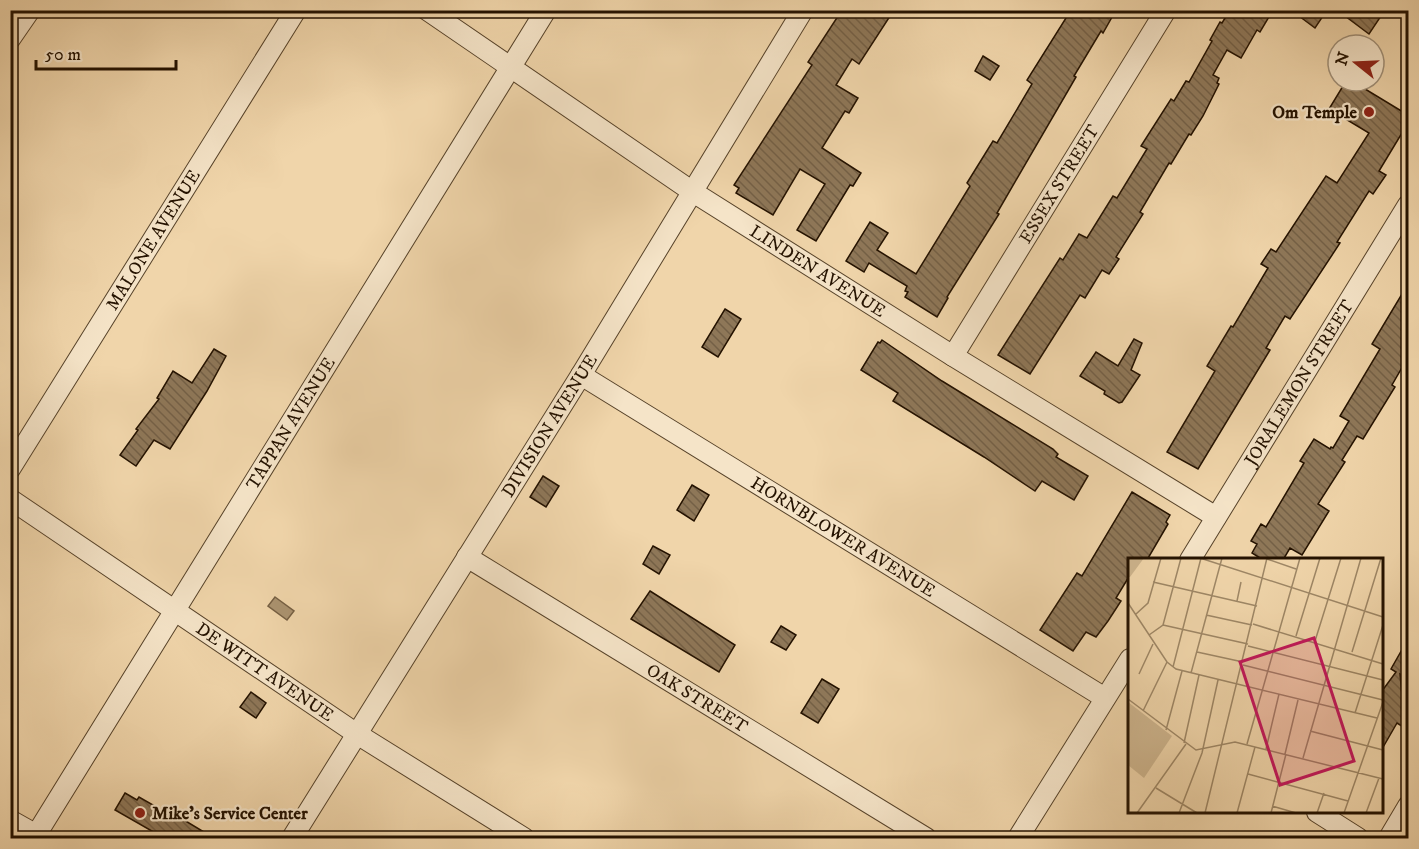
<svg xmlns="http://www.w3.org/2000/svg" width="1419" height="849" font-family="'IM FELL DW Pica',serif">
	<defs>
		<pattern id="building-back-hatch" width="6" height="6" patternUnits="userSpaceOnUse" patternTransform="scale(1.5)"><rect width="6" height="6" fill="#8e7758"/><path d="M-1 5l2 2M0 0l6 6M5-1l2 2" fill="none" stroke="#746046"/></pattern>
	</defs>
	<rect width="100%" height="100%" fill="#f0d5aa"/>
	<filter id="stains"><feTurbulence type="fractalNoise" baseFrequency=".00333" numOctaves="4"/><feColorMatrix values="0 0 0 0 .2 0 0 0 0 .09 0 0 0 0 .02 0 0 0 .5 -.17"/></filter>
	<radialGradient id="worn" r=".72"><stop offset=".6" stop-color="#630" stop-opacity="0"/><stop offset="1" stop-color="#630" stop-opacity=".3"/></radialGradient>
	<polygon fill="#ab9370" stroke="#755f43" stroke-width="1.5" points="275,597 294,611 287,620 268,606"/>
	<g fill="url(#building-back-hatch)" stroke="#241200" stroke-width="1.5">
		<polygon points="842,10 894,10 859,64 852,59 836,85 858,98 849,113 845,111 822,148 861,173 853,186 850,185 816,241 797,230 825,184 800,169 773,215 736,193 739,188 734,185 812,65 808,62"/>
		<polygon points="1071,10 1116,10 1103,33 1101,31 1074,76 1076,77 997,213 999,214 947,297 948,298 937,317 905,297 908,292 905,291 907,286 869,263 864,272 846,261 870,222 888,233 877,250 916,274 970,186 967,183 993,141 997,143 1032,84 1027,80"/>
		<polygon points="1230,10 1273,10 1260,32 1257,30 1241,58 1227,50 1213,75 1219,78 1217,83 1219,84 1203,116 1191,135 1189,134 1171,164 1169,163 1140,212 1143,214 1116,257 1119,259 1109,274 1102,270 1085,298 1080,295 1030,374 998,355 1060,258 1063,260 1079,234 1087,238 1113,196 1117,198 1147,149 1141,146 1171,99 1174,101 1186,81 1189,82 1212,41 1210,40 1220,22 1222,23"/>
		<polygon points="1291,10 1327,10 1315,28"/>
		<polygon points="1337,10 1385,10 1369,34"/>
		<polygon points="983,56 999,66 990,80 975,71"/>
		<polygon points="1346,81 1352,81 1408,115 1408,123 1379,171 1386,175 1373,194 1369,191 1337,242 1340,243 1290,319 1285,316 1266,348 1270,350 1198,469 1167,452 1215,371 1207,366 1231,326 1233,327 1268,268 1261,264 1271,249 1276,252 1326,176 1337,183 1369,133 1329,109"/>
		<polygon points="1408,284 1408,357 1392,385 1395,387 1363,439 1357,436 1342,460 1345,462 1318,504 1329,511 1302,555 1290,548 1283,560 1263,560 1252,553 1257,544 1251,541 1261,524 1266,527 1304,463 1300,461 1314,439 1330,449 1331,447 1333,448 1349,421 1340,416 1380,349 1372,344"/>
		<polygon points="725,309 741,319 718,357 702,347"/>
		<polygon points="1134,339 1142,343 1131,370 1140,375 1122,402 1119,403 1104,394 1105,391 1080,376 1096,352 1118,366"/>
		<polygon points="882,340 942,381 1053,449 1058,454 1056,457 1088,476 1074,500 1042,481 1035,491 984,457 893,401 898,393 861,370 878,342 880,343"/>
		<polygon points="214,349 226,356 207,391 170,449 154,440 136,466 120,455 138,430 136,429 159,399 157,398 173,371 192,383"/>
		<polygon points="543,476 559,486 546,507 530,497"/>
		<polygon points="692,485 709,495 694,521 677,510"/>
		<polygon points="1132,492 1170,515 1166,522 1168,524 1147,560 1130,560 1130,575 1116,598 1121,601 1108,621 1096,637 1086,632 1073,651 1040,630 1077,573 1082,576"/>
		<polygon points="653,546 670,555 659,574 643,564"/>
		<polygon points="650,591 735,645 719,672 631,619"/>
		<polygon points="781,626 796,635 786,650 771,642"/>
		<polygon points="1408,639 1408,679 1400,674 1405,728 1397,723 1382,749 1382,691 1396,672 1391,669"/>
		<polygon points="822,679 839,689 818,723 801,713"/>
		<polygon points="251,692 266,703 256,718 240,707"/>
		<polygon points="125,793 137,800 139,797 172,816 174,814 214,838 164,838 115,810"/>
	</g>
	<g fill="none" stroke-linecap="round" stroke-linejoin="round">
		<g stroke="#57432a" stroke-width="22">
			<g id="minor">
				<path id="s1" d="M427,10L693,192L953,356L1216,517"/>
				<polyline points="10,39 30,10"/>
				<path id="s2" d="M953,356L1166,10"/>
				<path id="s3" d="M581,375L1105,698"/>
				<path id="s4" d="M10,469L296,10"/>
				<path id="s5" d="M10,499L357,734L524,838"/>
				<path id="s6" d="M467,557L926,838"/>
				<path id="s7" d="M1190,560L1408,205"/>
				<polyline points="1317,812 1358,838"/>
				<polyline points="10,820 42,838"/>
				<path id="s8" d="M36,835L546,10"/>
				<path id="s9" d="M292,838L581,375L803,10"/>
				<polyline points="1018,838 1130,659"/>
				<polyline points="1389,838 1408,806"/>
			</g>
		</g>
		<use href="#minor" stroke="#f5e4c8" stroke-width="20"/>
	</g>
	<g fill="#8f2418" stroke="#f5e4c8" stroke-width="2">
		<circle cx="1369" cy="112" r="6"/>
		<circle cx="140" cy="813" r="6"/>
	</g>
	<g text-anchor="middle" stroke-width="4.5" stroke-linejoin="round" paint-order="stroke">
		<g font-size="18" font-weight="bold" fill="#241200" stroke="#f5e4c8" text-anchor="end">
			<text x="1357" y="118">Om Temple</text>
			<text x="152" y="819" text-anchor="start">Mike's Service Center</text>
		</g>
		<g font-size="18" fill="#241200" stroke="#f5e4c8">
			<text dy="6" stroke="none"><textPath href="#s2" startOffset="202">ESSEX STREET</textPath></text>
			<text dy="6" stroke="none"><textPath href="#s4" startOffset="270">MALONE AVENUE</textPath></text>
			<text dy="6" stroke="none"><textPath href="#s1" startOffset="470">LINDEN AVENUE</textPath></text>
			<text dy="6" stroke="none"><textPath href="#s7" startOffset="208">JORALEMON STREET</textPath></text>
			<text dy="6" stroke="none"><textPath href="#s8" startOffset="484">TAPPAN AVENUE</textPath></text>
			<text dy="6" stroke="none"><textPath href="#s9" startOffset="486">DIVISION AVENUE</textPath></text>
			<text dy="6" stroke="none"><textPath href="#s3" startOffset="308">HORNBLOWER AVENUE</textPath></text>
			<text dy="6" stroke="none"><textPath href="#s5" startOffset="308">DE WITT AVENUE</textPath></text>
			<text dy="6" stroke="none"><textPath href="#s6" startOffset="270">OAK STREET</textPath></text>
		</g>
	</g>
	<g transform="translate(1128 558)">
		<rect width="255" height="255" fill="#f0d5aa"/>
		<path d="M0,144L44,178L16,220L0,207Z" fill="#cdb48d"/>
		<path d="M0,0H16L2,19H0Z" fill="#cdb48d"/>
		<path fill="none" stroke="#9e8766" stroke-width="1.5" d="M72,0L255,59M139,1L168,11M25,24L129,48M109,43L113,24M0,45L39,104L48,111L249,160M8,56L20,45L33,0M78,57L124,67M125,66L255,106M35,67L120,86M21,77L35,67L53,0M168,78L192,0M187,83L213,0M120,88L255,122M69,94L115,104M224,94L253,0M115,107L255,142M45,109L73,0M63,115L94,0M11,116L25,86M0,141L68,192L107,184L255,221M15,153L39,104M227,155L255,67M38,172L54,113M182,173L255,192M56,185L71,117M119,186L172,0M138,191L151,136M157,196L170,142M175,200L233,0M120,216L220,243M28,230L69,255M144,248L168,255M9,255L58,186M51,255L74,195L90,122M77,255L139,0M109,255L127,189M143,255L158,196M189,255L196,235M216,255L255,144M238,255L251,220"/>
		<path fill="#c2185b" fill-opacity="0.15" stroke="#c2185b" stroke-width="3" d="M186,80L226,203L152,227L112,104Z"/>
		<rect width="255" height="255" fill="none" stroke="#241200" stroke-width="3"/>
	</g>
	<rect width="1419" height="849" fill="none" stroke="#f0d5aa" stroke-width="36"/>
	<rect x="12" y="12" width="1395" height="825" fill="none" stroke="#241200" stroke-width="3"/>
	<rect x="18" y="18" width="1383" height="813" fill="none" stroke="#241200" stroke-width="1.5"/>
	<g transform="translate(1356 63) rotate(288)"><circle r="28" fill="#f5e4c8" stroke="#a19078" stroke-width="1.5"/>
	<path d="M0-4.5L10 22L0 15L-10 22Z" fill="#8f2418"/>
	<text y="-9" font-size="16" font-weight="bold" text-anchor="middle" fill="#241200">N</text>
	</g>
	<path d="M36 60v9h140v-9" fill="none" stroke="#241200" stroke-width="3"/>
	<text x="45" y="60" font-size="18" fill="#241200" stroke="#f5e4c8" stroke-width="4.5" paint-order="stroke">50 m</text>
	<rect width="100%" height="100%" filter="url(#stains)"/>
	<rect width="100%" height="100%" fill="url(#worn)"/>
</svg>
